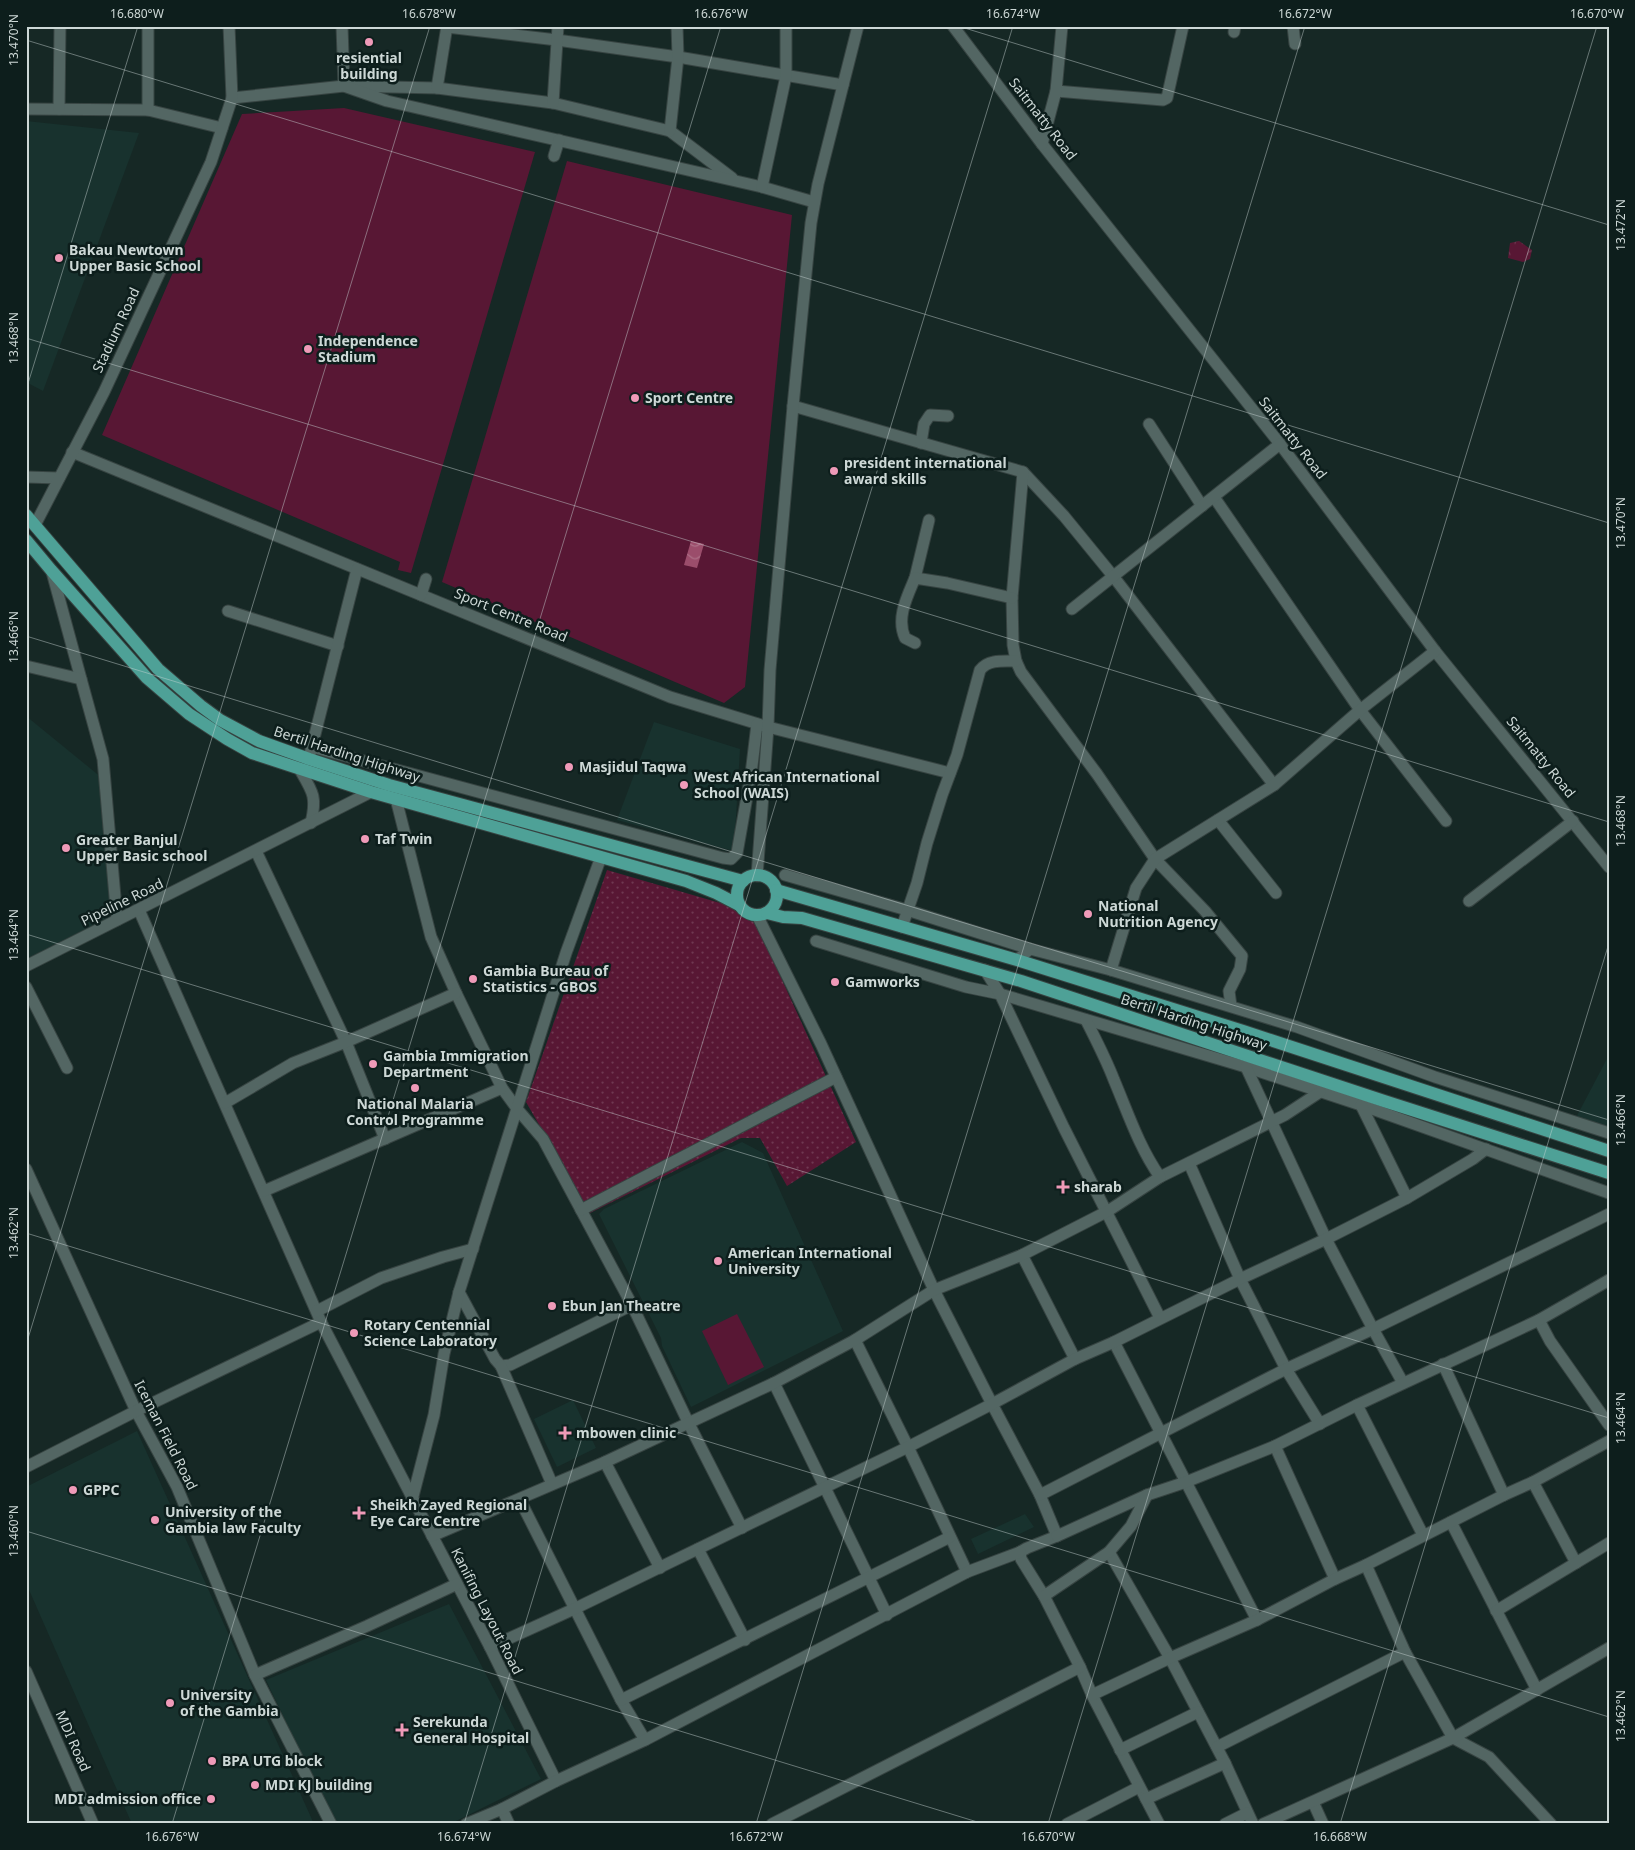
<svg xmlns="http://www.w3.org/2000/svg" width="1635" height="1850" font-family="'Noto Sans',sans-serif">
	<defs>
		<pattern id="grass-dots" width="8" height="8" patternUnits="userSpaceOnUse" patternTransform="scale(1.25)"><rect width="8" height="8" fill="#581734"/><path d="M2 2h.1M6 6h.1" fill="none" stroke="#6f3851" stroke-width="1.8" stroke-linecap="round"/></pattern>
		<pattern id="forest-crowns" width="20" height="18" patternUnits="userSpaceOnUse" patternTransform="scale(1.25)"><rect width="20" height="18" fill="#581734"/><path d="M2 6a3 3 0 1 1 6 0M12 15a3 3 0 1 1 6 0" fill="none" stroke="#6f3851"/></pattern>
		<pattern id="water-waves" width="16" height="10" patternUnits="userSpaceOnUse" patternTransform="scale(1.25)"><rect width="16" height="10" fill="#9b4d6b"/><path d="M0 5q4-4 8 0t8 0" fill="none" stroke="#ac6e86"/></pattern>
	</defs>
	<rect width="100%" height="100%" fill="#162825"/>
	<g fill="#18322e">
		<polygon points="26,121 139,133 43,391 26,382"/>
		<polygon points="26,716 102,778 110,917 26,959"/>
		<polygon points="654,722 740,749 734,851 617,820"/>
		<polygon points="1609,1055 1609,1130 1570,1129"/>
		<polygon points="742,1142 763,1153 843,1331 691,1407 662,1346 661,1338 599,1214 604,1209"/>
		<polygon points="573,1400 596,1448 557,1467 534,1419"/>
		<polygon points="137,1431 314,1824 132,1824 26,1583 26,1487"/>
		<polygon points="1025,1514 1034,1527 978,1554 971,1539"/>
		<polygon points="449,1604 541,1779 450,1824 334,1824 266,1680"/>
	</g>
	<polygon fill="url(#grass-dots)" points="607,870 751,912 856,1142 787,1186 760,1138 741,1138 590,1213 526,1102"/>
	<polygon fill="url(#forest-crowns)" points="1519,241 1532,250 1530,259 1523,262 1508,258 1510,243"/>
	<g fill="#581734">
		<polygon points="344,108 535,152 411,573 398,570 400,562 102,435 242,114"/>
		<polygon points="567,161 792,215 745,687 724,703 442,582"/>
		<polygon points="737,1314 764,1367 728,1385 702,1331"/>
	</g>
	<polygon fill="url(#water-waves)" points="691,541 704,544 697,568 684,565"/>
	<g fill="none" stroke-linecap="round" stroke-linejoin="round">
		<g stroke="#374442" stroke-width="13">
			<g id="minor">
				<polyline points="342,26 344,86 437,88 553,103 670,131 732,178"/>
				<polyline points="953,26 1042,144 1280,444 1435,651 1609,867"/>
				<polyline points="1293,26 1295,44"/>
				<polyline points="447,27 557,40 678,57 843,85"/>
				<polyline points="1234,32 1235,26"/>
				<polyline points="437,88 447,26"/>
				<polyline points="1056,91 1163,100 1167,98 1183,26"/>
				<polyline points="232,98 344,86 387,101 762,187 814,202"/>
				<polyline points="553,103 558,26"/>
				<polyline points="26,109 148,110 222,128"/>
				<polyline points="59,109 60,26"/>
				<polyline points="148,110 148,26"/>
				<polyline points="670,131 678,57 677,26"/>
				<polyline points="1042,144 1056,91 1062,26"/>
				<polyline points="554,156 559,140"/>
				<polyline points="762,187 786,76 786,26"/>
				<polyline points="793,406 1023,472 1064,516 1113,576 1274,785"/>
				<polyline points="1149,424 1202,506"/>
				<polyline points="921,443 924,424 930,415 948,416"/>
				<polyline points="72,452 670,697 768,727 950,773"/>
				<polyline points="1023,472 1012,598 1013,645 1016,661 1021,672 1097,774 1155,859 1205,911 1242,956 1240,969 1229,991 1231,1006"/>
				<polyline points="26,477 59,478"/>
				<polyline points="1214,497 1360,710 1446,821"/>
				<polyline points="35,525 104,392 211,162 232,98 229,26"/>
				<polyline points="52,572 81,679"/>
				<polyline points="915,578 929,520"/>
				<polyline points="421,595 426,579"/>
				<polyline points="1072,609 1280,444"/>
				<polyline points="228,611 338,646"/>
				<path d="M915,643L905,638C896,618 907,597 915,578L947,583L1012,598"/>
				<polyline points="26,666 81,679 103,759 117,920"/>
				<polyline points="312,747 723,858 731,859 737,853 751,774 757,724"/>
				<polyline points="310,754 357,569"/>
				<path d="M300,770C313,792 317,797 311,823"/>
				<polyline points="396,799 431,937 456,993 502,1088 518,1110 543,1139 632,1305 688,1422 742,1528"/>
				<polyline points="1218,820 1276,893"/>
				<polyline points="256,851 346,1042 385,1139"/>
				<polyline points="785,875 907,910 1030,949"/>
				<polyline points="757,876 768,727 770,670 793,406 811,223 818,184 858,26"/>
				<polyline points="1469,901 1573,821"/>
				<polyline points="139,910 321,1322 490,1647 556,1781"/>
				<polyline points="757,915 821,1044 934,1290 992,1404 1040,1495 1057,1536 1027,1548 1020,1552 1021,1559 1044,1596 1080,1667 1092,1695 1159,1824"/>
				<path d="M902,927L917,883L927,843L942,795L957,755L980,670C988,659 1004,661 1016,661"/>
				<polyline points="816,941 966,987 1000,994 1246,1067 1361,1105 1609,1193"/>
				<polyline points="1017,960 1030,949 1111,970 1297,1027 1435,1077 1609,1133"/>
				<polyline points="26,966 371,792"/>
				<polyline points="985,970 1000,994 1064,1128 1160,1318"/>
				<polyline points="1111,970 1136,888 1155,859 1274,785 1360,710 1435,651"/>
				<polyline points="26,987 67,1068"/>
				<polyline points="1246,1067 1326,1239 1373,1329 1403,1383"/>
				<polyline points="225,1103 293,1063 346,1042 456,993"/>
				<polyline points="1361,1105 1407,1198"/>
				<polyline points="1189,1163 1240,1279 1286,1369 1320,1424"/>
				<polyline points="26,1169 136,1411 177,1487 255,1675 331,1824"/>
				<polyline points="1160,1177 1285,1115 1320,1092"/>
				<polyline points="264,1191 502,1088"/>
				<polyline points="581,1210 836,1077"/>
				<polyline points="1022,1255 1075,1359"/>
				<polyline points="459,1292 495,1359 501,1366 510,1365 632,1305"/>
				<polyline points="317,1311 381,1278 443,1257 473,1249"/>
				<polyline points="1539,1320 1550,1341 1609,1425"/>
				<polyline points="855,1340 908,1447 967,1572"/>
				<polyline points="1114,1342 1257,1620"/>
				<polyline points="1443,1364 1504,1495"/>
				<polyline points="501,1366 552,1484"/>
				<polyline points="774,1383 887,1615"/>
				<polyline points="1357,1405 1423,1535"/>
				<polyline points="1275,1446 1335,1579"/>
				<polyline points="605,1462 660,1568"/>
				<polyline points="26,1467 136,1411 321,1322"/>
				<polyline points="1533,1482 1576,1563"/>
				<polyline points="1040,1495 1286,1369 1373,1329 1609,1214"/>
				<polyline points="412,1500 434,1415 444,1354 459,1292 566,953 601,857"/>
				<polyline points="520,1500 621,1700 645,1740"/>
				<polyline points="1451,1522 1537,1690"/>
				<path d="M432,1536L605,1462L774,1383L855,1340L934,1290L1022,1255L1108,1211L1160,1177C1139,1147 1128,1113 1114,1080C1106,1059 1096,1040 1086,1020"/>
				<polyline points="1057,1536 1147,1495 1186,1482 1275,1446 1357,1405 1539,1320 1609,1280"/>
				<polyline points="698,1549 745,1640"/>
				<polyline points="1109,1552 1170,1658 1225,1763 1253,1824"/>
				<polyline points="1366,1565 1405,1652 1453,1738 1489,1757 1551,1824"/>
				<polyline points="1044,1596 1109,1552 1131,1526 1147,1495"/>
				<polyline points="1496,1611 1609,1543"/>
				<polyline points="490,1647 574,1609 908,1447 992,1404 1075,1359 1114,1342 1240,1279 1326,1239 1407,1198 1473,1159 1486,1149"/>
				<polyline points="26,1671 93,1824"/>
				<polyline points="255,1675 367,1626 457,1584"/>
				<polyline points="1092,1695 1170,1658 1257,1620 1335,1579 1366,1565 1504,1495 1533,1482 1609,1441"/>
				<polyline points="621,1700 950,1537"/>
				<polyline points="1217,1747 1405,1652"/>
				<polyline points="1120,1750 1198,1712"/>
				<polyline points="1146,1799 1225,1763"/>
				<polyline points="1313,1802 1323,1824"/>
				<polyline points="502,1809 509,1824"/>
				<polyline points="466,1824 502,1809 556,1781 645,1740 967,1572 1020,1552"/>
				<polyline points="772,1824 1080,1667"/>
				<polyline points="1067,1824 1139,1787"/>
				<polyline points="1225,1824 1247,1813"/>
				<polyline points="1263,1824 1453,1738 1609,1648"/>
			</g>
		</g>
		<g stroke="#374442" stroke-width="14">
			<g id="major">
				<polyline points="26,515 158,669 201,706 220,720 259,741 309,759 389,785 743,881"/>
				<polyline points="26,540 51,570 147,678 189,714 227,739 252,753 371,792 686,881 716,893 739,905"/>
				<circle cx="757" cy="895" r="20"/>
				<polyline points="776,890 1017,960 1243,1031 1609,1151"/>
				<polyline points="767,913 783,917 802,918 1021,981 1384,1101 1609,1173"/>
			</g>
		</g>
		<use href="#minor" stroke="#536663" stroke-width="11"/>
		<use href="#major" stroke="#4ea197" stroke-width="12"/>
	</g>
	<path fill="none" stroke="#cdd8d6" stroke-width="1" stroke-opacity="0.45" d="M958,26L1609,225M26,40L1609,523M26,338L1609,822M26,390L138,26M26,636L1609,1120M26,934L1609,1418M26,1233L1609,1717M26,1345L430,26M26,1531L984,1824M172,1824L721,26M464,1824L1013,26M756,1824L1305,26M1048,1824L1597,26M1340,1824L1609,943"/>
	<g fill="#ef9ab8" stroke="#0d1e1c" stroke-width="2">
		<circle cx="369" cy="42" r="5"/>
		<circle cx="59" cy="258" r="5"/>
		<circle cx="308" cy="349" r="5"/>
		<circle cx="635" cy="398" r="5"/>
		<circle cx="834" cy="471" r="5"/>
		<circle cx="569" cy="767" r="5"/>
		<circle cx="684" cy="785" r="5"/>
		<circle cx="365" cy="839" r="5"/>
		<circle cx="66" cy="848" r="5"/>
		<circle cx="1088" cy="914" r="5"/>
		<circle cx="473" cy="979" r="5"/>
		<circle cx="835" cy="982" r="5"/>
		<circle cx="373" cy="1064" r="5"/>
		<circle cx="415" cy="1088" r="5"/>
		<path d="M1060.5 1179.5h5v5h5v5h-5v5h-5v-5h-5v-5h5z"/>
		<circle cx="718" cy="1261" r="5"/>
		<circle cx="552" cy="1306" r="5"/>
		<circle cx="354" cy="1333" r="5"/>
		<path d="M562.5 1425.5h5v5h5v5h-5v5h-5v-5h-5v-5h5z"/>
		<circle cx="73" cy="1490" r="5"/>
		<path d="M356.5 1505.5h5v5h5v5h-5v5h-5v-5h-5v-5h5z"/>
		<circle cx="155" cy="1520" r="5"/>
		<circle cx="170" cy="1703" r="5"/>
		<path d="M399.5 1722.5h5v5h5v5h-5v5h-5v-5h-5v-5h5z"/>
		<circle cx="212" cy="1761" r="5"/>
		<circle cx="255" cy="1785" r="5"/>
		<circle cx="211" cy="1799" r="5"/>
	</g>
	<g text-anchor="middle" stroke-width="5" stroke-linejoin="round" paint-order="stroke">
		<g font-size="14" font-weight="bold" fill="#cdd8d6" stroke="#0d1e1c" text-anchor="start">
			<text x="369" y="63" text-anchor="middle">resiential<tspan x="369" dy="16">building</tspan></text>
			<text x="69" y="255">Bakau Newtown<tspan x="69" dy="16">Upper Basic School</tspan></text>
			<text x="318" y="346">Independence<tspan x="318" dy="16">Stadium</tspan></text>
			<text x="645" y="403">Sport Centre</text>
			<text x="844" y="468">president international<tspan x="844" dy="16">award skills</tspan></text>
			<text x="579" y="772">Masjidul Taqwa</text>
			<text x="694" y="782">West African International<tspan x="694" dy="16">School (WAIS)</tspan></text>
			<text x="375" y="844">Taf Twin</text>
			<text x="76" y="845">Greater Banjul<tspan x="76" dy="16">Upper Basic school</tspan></text>
			<text x="1098" y="911">National<tspan x="1098" dy="16">Nutrition Agency</tspan></text>
			<text x="483" y="976">Gambia Bureau of<tspan x="483" dy="16">Statistics - GBOS</tspan></text>
			<text x="845" y="987">Gamworks</text>
			<text x="383" y="1061">Gambia Immigration<tspan x="383" dy="16">Department</tspan></text>
			<text x="415" y="1109" text-anchor="middle">National Malaria<tspan x="415" dy="16">Control Programme</tspan></text>
			<text x="1074" y="1192">sharab</text>
			<text x="728" y="1258">American International<tspan x="728" dy="16">University</tspan></text>
			<text x="562" y="1311">Ebun Jan Theatre</text>
			<text x="364" y="1330">Rotary Centennial<tspan x="364" dy="16">Science Laboratory</tspan></text>
			<text x="576" y="1438">mbowen clinic</text>
			<text x="83" y="1495">GPPC</text>
			<text x="370" y="1510">Sheikh Zayed Regional<tspan x="370" dy="16">Eye Care Centre</tspan></text>
			<text x="165" y="1517">University of the<tspan x="165" dy="16">Gambia law Faculty</tspan></text>
			<text x="180" y="1700">University<tspan x="180" dy="16">of the Gambia</tspan></text>
			<text x="413" y="1727">Serekunda<tspan x="413" dy="16">General Hospital</tspan></text>
			<text x="222" y="1766">BPA UTG block</text>
			<text x="265" y="1790">MDI KJ building</text>
			<text x="201" y="1804" text-anchor="end">MDI admission office</text>
		</g>
		<g font-size="14" fill="#cdd8d6" stroke="#0d1e1c">
			<text transform="translate(1043 119) rotate(52)" y="5">Saitmatty Road</text>
			<text transform="translate(116 330) rotate(-65)" y="5">Stadium Road</text>
			<text transform="translate(1293 438) rotate(52)" y="5">Saitmatty Road</text>
			<text transform="translate(511 615) rotate(22)" y="5">Sport Centre Road</text>
			<text transform="translate(347 754) rotate(18)" y="5">Bertil Harding Highway</text>
			<text transform="translate(1541 757) rotate(51)" y="5">Saitmatty Road</text>
			<text transform="translate(122 902) rotate(-26)" y="5">Pipeline Road</text>
			<text transform="translate(1194 1022) rotate(18)" y="5">Bertil Harding Highway</text>
			<text transform="translate(166 1435) rotate(63)" y="5">Iceman Field Road</text>
			<text transform="translate(487 1611) rotate(63)" y="5">Kanifing Layout Road</text>
			<text transform="translate(73 1741) rotate(66)" y="5">MDI Road</text>
		</g>
	</g>
	<rect width="1635" height="1850" fill="none" stroke="#0d1e1c" stroke-width="55"/>
	<rect x="28" y="28" width="1580" height="1794" fill="none" stroke="#cdd8d6" stroke-width="2"/>
	<g font-size="12" text-anchor="middle" fill="#cdd8d6">
		<text x="137" y="18">16.680°W</text>
		<text x="429" y="18">16.678°W</text>
		<text x="721" y="18">16.676°W</text>
		<text x="1013" y="18">16.674°W</text>
		<text x="1305" y="18">16.672°W</text>
		<text x="1597" y="18">16.670°W</text>
		<text transform="translate(14 40) rotate(-90)" y="4">13.470°N</text>
		<text transform="translate(1621 225) rotate(-90)" y="4">13.472°N</text>
		<text transform="translate(14 338) rotate(-90)" y="4">13.468°N</text>
		<text transform="translate(1621 523) rotate(-90)" y="4">13.470°N</text>
		<text transform="translate(14 637) rotate(-90)" y="4">13.466°N</text>
		<text transform="translate(1621 821) rotate(-90)" y="4">13.468°N</text>
		<text transform="translate(14 935) rotate(-90)" y="4">13.464°N</text>
		<text transform="translate(1621 1120) rotate(-90)" y="4">13.466°N</text>
		<text transform="translate(14 1233) rotate(-90)" y="4">13.462°N</text>
		<text transform="translate(1621 1418) rotate(-90)" y="4">13.464°N</text>
		<text transform="translate(14 1531) rotate(-90)" y="4">13.460°N</text>
		<text transform="translate(1621 1716) rotate(-90)" y="4">13.462°N</text>
		<text x="172" y="1841">16.676°W</text>
		<text x="464" y="1841">16.674°W</text>
		<text x="756" y="1841">16.672°W</text>
		<text x="1048" y="1841">16.670°W</text>
		<text x="1340" y="1841">16.668°W</text>
	</g>
</svg>
